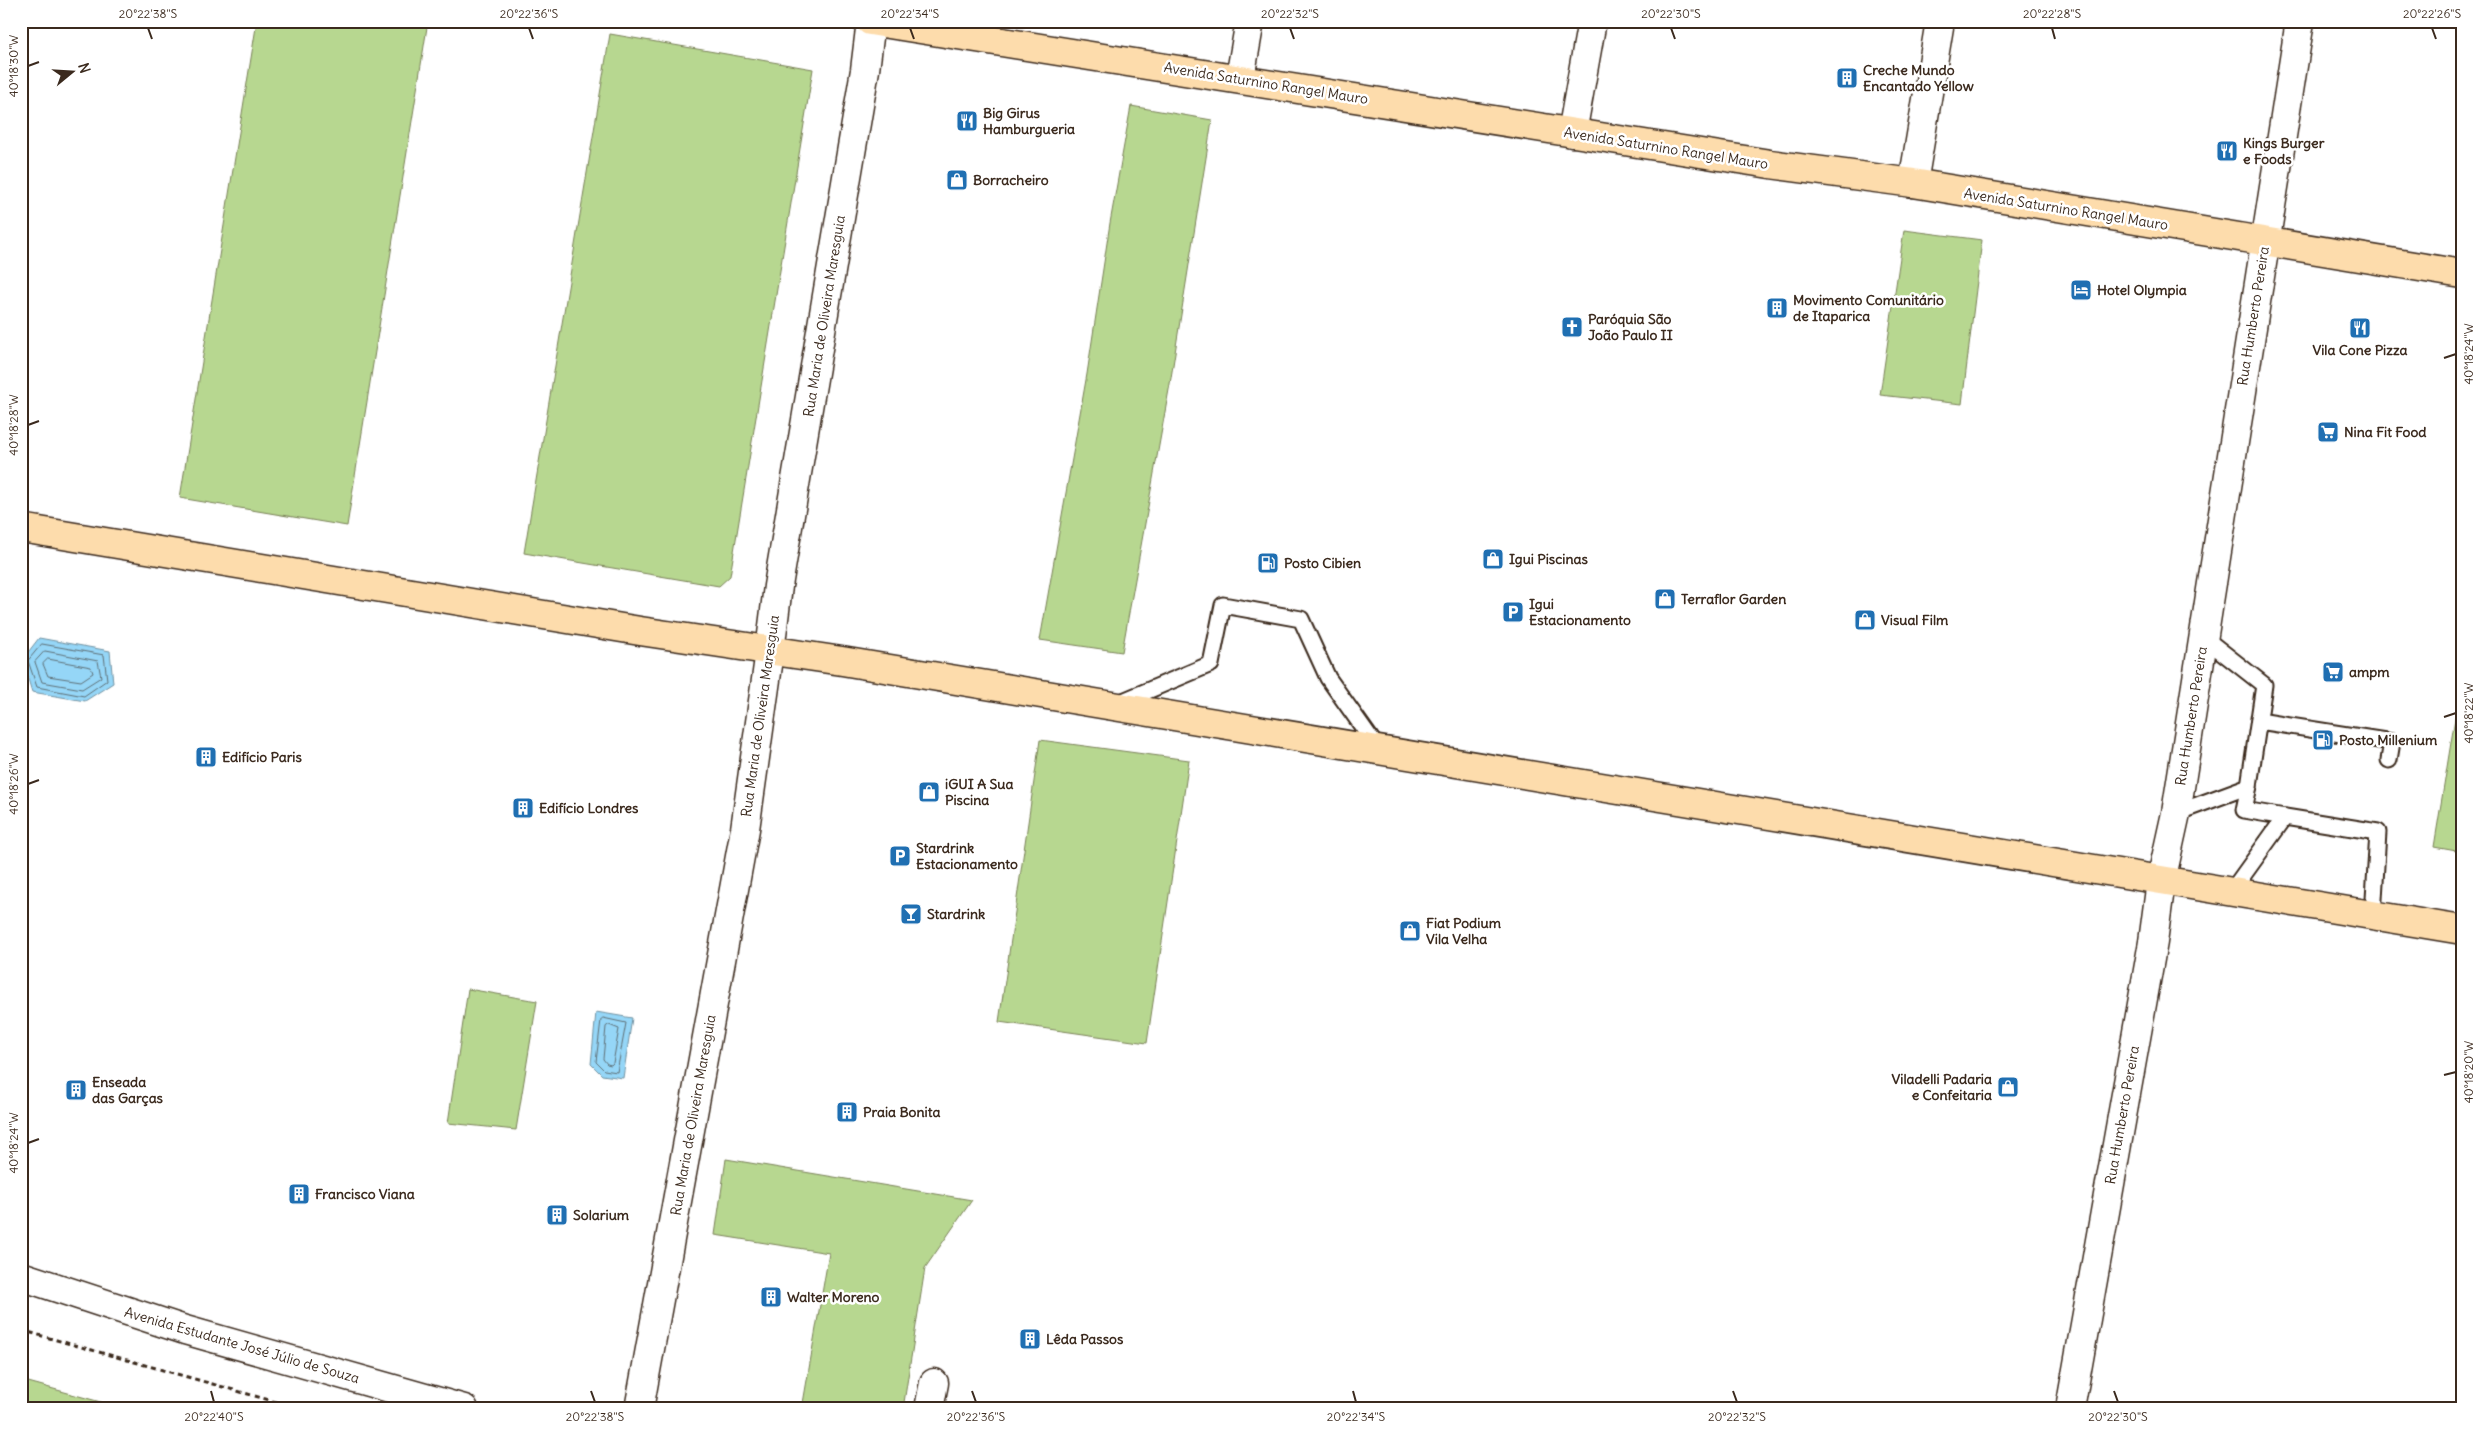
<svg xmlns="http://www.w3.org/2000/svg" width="2483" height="1430" font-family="Delius,sans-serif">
	<rect width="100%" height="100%" fill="#fff"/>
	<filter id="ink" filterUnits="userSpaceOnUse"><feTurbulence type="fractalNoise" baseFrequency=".02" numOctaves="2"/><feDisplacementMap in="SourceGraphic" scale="10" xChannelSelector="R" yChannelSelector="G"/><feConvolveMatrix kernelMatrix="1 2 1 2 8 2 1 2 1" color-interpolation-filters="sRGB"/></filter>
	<g filter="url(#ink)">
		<g fill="#b7d790" stroke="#798057">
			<polygon points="257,21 428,21 347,526 180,498"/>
			<polygon points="610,34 813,69 730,576 719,586 524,553"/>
			<polygon points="1131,106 1212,120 1170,384 1122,652 1040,640 1087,374 1110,223"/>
			<polygon points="1904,230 1982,240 1962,404 1880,395"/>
			<polygon points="2462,675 2462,852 2434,847"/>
			<polygon points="1040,740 1189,760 1147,1043 999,1022"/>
			<polygon points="468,989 537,1001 516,1130 448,1123"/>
			<polygon points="726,1159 972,1200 925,1268 903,1409 802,1409 829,1253 715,1235"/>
			<polygon points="21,1380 126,1409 21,1409"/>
		</g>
		<g fill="#95d6f7" stroke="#7191a0">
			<polygon points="39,638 110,651 113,683 85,701 32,692 22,660"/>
			<polygon points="596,1012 632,1018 623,1078 602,1075 591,1064"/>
		</g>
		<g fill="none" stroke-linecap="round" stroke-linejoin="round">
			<g stroke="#5f6f75" stroke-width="1">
				<polygon points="42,644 104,655 107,680 84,696 37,687 28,661"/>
				<polygon points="45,651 98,661 101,677 82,689 42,682 35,662"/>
				<polygon points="48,659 91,667 93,673 81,681 48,676 43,664"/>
				<polygon points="603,1018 626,1023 617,1072 604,1070 596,1062 601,1020"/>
				<polygon points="609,1025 619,1029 613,1063 611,1065 607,1064 603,1059 606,1027"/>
			</g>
			<g stroke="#3b2a1e" stroke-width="19">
				<g id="service">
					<polyline points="1116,704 1211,664 1223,605 1301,619 1328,678 1379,750"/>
					<polyline points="2259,721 2392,742 2389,760"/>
					<polyline points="2249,786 2244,810 2285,817"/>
					<polyline points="2176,813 2249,786 2264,685 2203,637"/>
					<polyline points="2231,892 2285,817 2378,832 2373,916"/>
				</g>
			</g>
			<g stroke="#3b2a1e" stroke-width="31">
				<g id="minor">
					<polyline points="1240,78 1250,21"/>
					<polyline points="1572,133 1592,21"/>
					<polyline points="1913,183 1940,21"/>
					<polyline points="929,1409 934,1383"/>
				</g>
			</g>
			<g stroke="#3b2a1e" stroke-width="31">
				<g id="tertiary">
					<polyline points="21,1276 185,1330 464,1409"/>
					<polyline points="639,1409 745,829 770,651"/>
					<polyline points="2070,1409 2153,942 2161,881"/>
				</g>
			</g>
			<g stroke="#3b2a1e" stroke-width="31">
				<g id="secondary">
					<polyline points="770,651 778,586 865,70 871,21"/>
					<polyline points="2161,881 2176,813 2300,21"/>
				</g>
			</g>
			<g stroke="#3b2a1e" stroke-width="31">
				<g id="primary">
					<polyline points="870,21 1770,164 1913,183 2462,274"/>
					<polyline points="21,528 640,631 842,661 2462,930"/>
				</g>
			</g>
			<polyline stroke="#3b2a1e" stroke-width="3" stroke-dasharray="5 4" stroke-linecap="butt" points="21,1330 301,1409"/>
			<use href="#service" stroke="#fff" stroke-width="15"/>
			<use href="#minor" stroke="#fff" stroke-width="28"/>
			<use href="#tertiary" stroke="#fff" stroke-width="28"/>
			<use href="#secondary" stroke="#fff" stroke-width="28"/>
			<use href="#primary" stroke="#fddcac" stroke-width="28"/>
		</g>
	</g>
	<path fill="none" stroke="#3b2a1e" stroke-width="2" d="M148,28L152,39M529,28L533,39M910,28L914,39M1290,28L1294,39M1671,28L1675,39M2052,28L2055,39M2432,28L2436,39M28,66L39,62M2444,358L2456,354M28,425L39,421M2444,717L2456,713M28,784L39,780M2444,1075L2456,1072M28,1143L39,1139M211,1391L214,1402M591,1391L595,1402M972,1391L976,1402M1353,1391L1356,1402M1733,1391L1737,1402M2114,1391L2118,1402"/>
	<defs>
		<g id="building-square" transform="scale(1.125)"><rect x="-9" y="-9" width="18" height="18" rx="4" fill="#1f6fb2" stroke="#fff"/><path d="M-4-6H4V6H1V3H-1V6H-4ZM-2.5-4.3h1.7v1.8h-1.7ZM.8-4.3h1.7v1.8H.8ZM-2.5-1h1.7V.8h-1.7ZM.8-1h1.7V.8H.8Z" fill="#fff"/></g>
		<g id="restaurant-square" transform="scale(1.125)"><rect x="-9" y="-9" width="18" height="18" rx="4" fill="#1f6fb2" stroke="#fff"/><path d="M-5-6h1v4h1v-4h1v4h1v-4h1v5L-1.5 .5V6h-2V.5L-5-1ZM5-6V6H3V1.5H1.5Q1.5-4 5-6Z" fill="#fff"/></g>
		<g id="shop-square" transform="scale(1.125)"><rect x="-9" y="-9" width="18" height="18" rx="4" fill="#1f6fb2" stroke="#fff"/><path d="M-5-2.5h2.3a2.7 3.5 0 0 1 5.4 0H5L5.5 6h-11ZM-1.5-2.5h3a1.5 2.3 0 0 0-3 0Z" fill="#fff"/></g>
		<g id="hotel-square" transform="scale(1.125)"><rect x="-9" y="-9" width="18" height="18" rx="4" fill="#1f6fb2" stroke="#fff"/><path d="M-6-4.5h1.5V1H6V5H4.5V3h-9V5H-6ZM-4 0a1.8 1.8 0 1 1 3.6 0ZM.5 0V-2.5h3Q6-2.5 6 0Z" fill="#fff"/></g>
		<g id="church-square" transform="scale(1.125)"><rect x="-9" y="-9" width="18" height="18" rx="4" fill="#1f6fb2" stroke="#fff"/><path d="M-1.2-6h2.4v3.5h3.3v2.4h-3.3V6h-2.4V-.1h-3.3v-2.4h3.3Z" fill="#fff"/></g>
		<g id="supermarket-square" transform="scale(1.125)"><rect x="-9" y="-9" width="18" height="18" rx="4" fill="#1f6fb2" stroke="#fff"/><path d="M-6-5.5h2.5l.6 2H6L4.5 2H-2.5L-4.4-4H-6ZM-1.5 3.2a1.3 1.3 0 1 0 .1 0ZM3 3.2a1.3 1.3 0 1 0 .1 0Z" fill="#fff"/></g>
		<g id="fuel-square" transform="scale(1.125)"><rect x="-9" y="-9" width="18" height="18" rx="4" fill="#1f6fb2" stroke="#fff"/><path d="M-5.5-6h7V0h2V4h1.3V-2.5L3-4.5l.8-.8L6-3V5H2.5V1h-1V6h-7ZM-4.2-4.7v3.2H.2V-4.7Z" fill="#fff"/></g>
		<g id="parking-square" transform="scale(1.125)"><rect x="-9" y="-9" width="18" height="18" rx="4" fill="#1f6fb2" stroke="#fff"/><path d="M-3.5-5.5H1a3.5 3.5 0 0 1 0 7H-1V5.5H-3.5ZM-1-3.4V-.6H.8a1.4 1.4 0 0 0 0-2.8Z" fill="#fff"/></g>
		<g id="bar-square" transform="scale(1.125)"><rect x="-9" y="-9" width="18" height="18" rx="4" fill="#1f6fb2" stroke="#fff"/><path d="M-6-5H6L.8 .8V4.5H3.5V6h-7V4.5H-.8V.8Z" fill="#fff"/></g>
	</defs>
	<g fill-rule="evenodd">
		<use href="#building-square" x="1847" y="78"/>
		<use href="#restaurant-square" x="967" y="121"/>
		<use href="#restaurant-square" x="2227" y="151"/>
		<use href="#shop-square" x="957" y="180"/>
		<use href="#hotel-square" x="2081" y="290"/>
		<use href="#building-square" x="1777" y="308"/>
		<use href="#church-square" x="1572" y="327"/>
		<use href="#restaurant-square" x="2360" y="328"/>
		<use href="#supermarket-square" x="2328" y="432"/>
		<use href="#shop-square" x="1493" y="559"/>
		<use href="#fuel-square" x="1268" y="563"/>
		<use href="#shop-square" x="1665" y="599"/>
		<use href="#parking-square" x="1513" y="612"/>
		<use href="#shop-square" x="1865" y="620"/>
		<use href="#supermarket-square" x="2333" y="672"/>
		<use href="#fuel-square" x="2323" y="740"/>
		<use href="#building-square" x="206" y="757"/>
		<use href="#shop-square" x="929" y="792"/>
		<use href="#building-square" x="523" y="808"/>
		<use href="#parking-square" x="900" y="856"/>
		<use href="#bar-square" x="911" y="914"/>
		<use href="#shop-square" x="1410" y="931"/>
		<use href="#shop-square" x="2008" y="1087"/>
		<use href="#building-square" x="76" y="1090"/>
		<use href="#building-square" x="847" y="1112"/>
		<use href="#building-square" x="299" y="1194"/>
		<use href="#building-square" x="557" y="1215"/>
		<use href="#building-square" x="771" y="1297"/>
		<use href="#building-square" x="1030" y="1339"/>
	</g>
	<g text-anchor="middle" stroke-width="5" stroke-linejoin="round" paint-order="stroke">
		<g font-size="14" font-weight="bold" fill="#3b2a1e" stroke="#fff" text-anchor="start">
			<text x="1863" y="75">Creche Mundo<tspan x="1863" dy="16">Encantado Yellow</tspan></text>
			<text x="983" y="118">Big Girus<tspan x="983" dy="16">Hamburgueria</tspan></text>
			<text x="2243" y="148">Kings Burger<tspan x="2243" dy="16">e Foods</tspan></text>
			<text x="973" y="185">Borracheiro</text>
			<text x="2097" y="295">Hotel Olympia</text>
			<text x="1793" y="305">Movimento Comunitário<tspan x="1793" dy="16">de Itaparica</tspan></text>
			<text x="1588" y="324">Paróquia São<tspan x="1588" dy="16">João Paulo II</tspan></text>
			<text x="2360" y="355" text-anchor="middle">Vila Cone Pizza</text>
			<text x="2344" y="437">Nina Fit Food</text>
			<text x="1509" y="564">Igui Piscinas</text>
			<text x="1284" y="568">Posto Cibien</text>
			<text x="1681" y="604">Terraflor Garden</text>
			<text x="1529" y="609">Igui<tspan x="1529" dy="16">Estacionamento</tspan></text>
			<text x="1881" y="625">Visual Film</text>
			<text x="2349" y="677">ampm</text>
			<text x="2339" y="745">Posto Millenium</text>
			<text x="222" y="762">Edifício Paris</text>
			<text x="945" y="789">iGUI A Sua<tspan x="945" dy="16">Piscina</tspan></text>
			<text x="539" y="813">Edifício Londres</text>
			<text x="916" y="853">Stardrink<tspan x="916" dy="16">Estacionamento</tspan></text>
			<text x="927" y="919">Stardrink</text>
			<text x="1426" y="928">Fiat Podium<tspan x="1426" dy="16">Vila Velha</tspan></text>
			<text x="1992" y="1084" text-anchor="end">Viladelli Padaria<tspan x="1992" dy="16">e Confeitaria</tspan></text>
			<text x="92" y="1087">Enseada<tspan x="92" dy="16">das Garças</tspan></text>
			<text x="863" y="1117">Praia Bonita</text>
			<text x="315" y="1199">Francisco Viana</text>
			<text x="573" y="1220">Solarium</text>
			<text x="787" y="1302">Walter Moreno</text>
			<text x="1046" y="1344">Lêda Passos</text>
		</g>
		<g font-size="14" fill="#3b2a1e" stroke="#fff">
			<text transform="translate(1266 83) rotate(9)" y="5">Avenida Saturnino Rangel Mauro</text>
			<text transform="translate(1666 148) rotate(9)" y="5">Avenida Saturnino Rangel Mauro</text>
			<text transform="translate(2066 209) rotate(9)" y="5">Avenida Saturnino Rangel Mauro</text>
			<text transform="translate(824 316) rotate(-81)" y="5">Rua Maria de Oliveira Maresguia</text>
			<text transform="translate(2253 316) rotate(-81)" y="5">Rua Humberto Pereira</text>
			<text transform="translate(760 716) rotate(-82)" y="5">Rua Maria de Oliveira Maresguia</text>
			<text transform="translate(2191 716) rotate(-81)" y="5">Rua Humberto Pereira</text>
			<text transform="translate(693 1115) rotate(-80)" y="5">Rua Maria de Oliveira Maresguia</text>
			<text transform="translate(2122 1115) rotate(-80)" y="5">Rua Humberto Pereira</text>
			<text transform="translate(242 1345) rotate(16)" y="5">Avenida Estudante José Júlio de Souza</text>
		</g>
	</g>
	<rect width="2483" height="1430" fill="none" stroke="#fff" stroke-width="55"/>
	<g transform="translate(72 72) rotate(72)" stroke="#ffffff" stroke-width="4" paint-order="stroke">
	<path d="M0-4L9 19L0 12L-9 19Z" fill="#3b2a1e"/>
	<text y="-8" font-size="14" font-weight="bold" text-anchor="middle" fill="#3b2a1e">N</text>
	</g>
	<rect x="28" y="28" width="2428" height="1374" fill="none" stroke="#3b2a1e" stroke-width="2"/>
	<g font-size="12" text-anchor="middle" fill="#3b2a1e">
		<text x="148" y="18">20°22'38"S</text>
		<text x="529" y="18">20°22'36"S</text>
		<text x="910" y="18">20°22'34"S</text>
		<text x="1290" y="18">20°22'32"S</text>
		<text x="1671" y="18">20°22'30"S</text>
		<text x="2052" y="18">20°22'28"S</text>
		<text x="2432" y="18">20°22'26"S</text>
		<text transform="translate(14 66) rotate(-90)" y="4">40°18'30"W</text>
		<text transform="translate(2469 354) rotate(-90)" y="4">40°18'24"W</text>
		<text transform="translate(14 425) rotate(-90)" y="4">40°18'28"W</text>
		<text transform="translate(2469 713) rotate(-90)" y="4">40°18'22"W</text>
		<text transform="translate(14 784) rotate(-90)" y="4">40°18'26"W</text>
		<text transform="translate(2469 1072) rotate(-90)" y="4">40°18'20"W</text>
		<text transform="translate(14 1143) rotate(-90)" y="4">40°18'24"W</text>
		<text x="214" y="1421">20°22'40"S</text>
		<text x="595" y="1421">20°22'38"S</text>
		<text x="976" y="1421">20°22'36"S</text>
		<text x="1356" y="1421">20°22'34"S</text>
		<text x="1737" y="1421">20°22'32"S</text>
		<text x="2118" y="1421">20°22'30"S</text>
	</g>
</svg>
